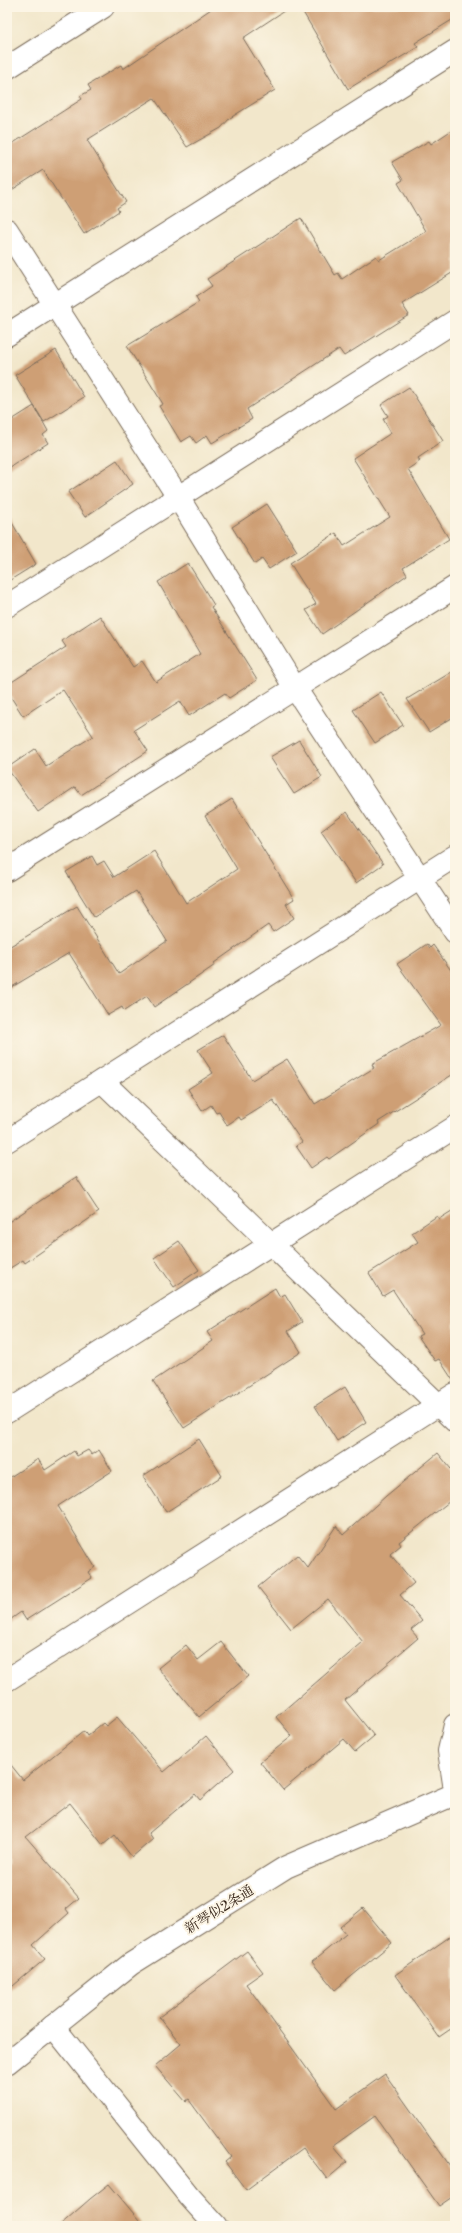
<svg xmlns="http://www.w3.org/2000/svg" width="462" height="2233" font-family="'Libre Bodoni','Noto Serif JP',serif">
	<rect width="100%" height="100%" fill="#fcf5e5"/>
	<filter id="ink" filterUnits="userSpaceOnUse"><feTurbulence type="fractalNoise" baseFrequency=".025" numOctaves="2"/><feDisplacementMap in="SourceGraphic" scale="8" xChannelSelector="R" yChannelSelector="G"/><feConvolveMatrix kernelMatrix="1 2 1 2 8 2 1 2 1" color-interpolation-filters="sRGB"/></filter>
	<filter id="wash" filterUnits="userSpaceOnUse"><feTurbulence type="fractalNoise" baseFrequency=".012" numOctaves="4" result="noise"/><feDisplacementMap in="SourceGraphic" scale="16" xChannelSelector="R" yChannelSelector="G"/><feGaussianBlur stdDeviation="0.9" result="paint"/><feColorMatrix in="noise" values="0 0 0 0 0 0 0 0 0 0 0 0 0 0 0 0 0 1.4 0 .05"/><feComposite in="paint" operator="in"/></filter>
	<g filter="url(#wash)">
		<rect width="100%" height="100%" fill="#f2e7cb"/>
		<g id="blocks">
			<g fill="#ce9f74">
				<polygon points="214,7 290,7 243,38 275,90 230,118 221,128 187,147 154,98 87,140 126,202 117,208 119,211 84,234 43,170 7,193 7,147 82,99 80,96 91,90 88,85 121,65 123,69"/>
				<polygon points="300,7 455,7 455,18 415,43 418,47 348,89"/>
				<polygon points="455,128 455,271 402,304 409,315 344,356 339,349 247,409 252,419 212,443 207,435 196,443 191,436 181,442 159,406 163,404 127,346 199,302 196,297 212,286 207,279 301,218 335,275 338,273 342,279 376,256 379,260 426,231 398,183 403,180 392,162 429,141 431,144"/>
				<polygon points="56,350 84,397 44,422 15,375"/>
				<polygon points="409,387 443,441 418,458 420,461 408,469 449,539 403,568 407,575 322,634 306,610 316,604 290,563 336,533 344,546 390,517 353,458 391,433 383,419 388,416 381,405"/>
				<polygon points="34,406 48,431 43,435 48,443 7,469 7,423"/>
				<polygon points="117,460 133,484 85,517 68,492"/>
				<polygon points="267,504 297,551 269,569 262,559 255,564 232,527"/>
				<polygon points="7,514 36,564 7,582"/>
				<polygon points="188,563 214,605 211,607 257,680 229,698 225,693 189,716 180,701 134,730 148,751 81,795 75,787 38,812 7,768 35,749 46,766 93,736 63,690 23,716 7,691 7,685 66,647 62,641 100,616 133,667 142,661 156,682 200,654 158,582"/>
				<polygon points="455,670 455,716 429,732 407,699"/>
				<polygon points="381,692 403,725 375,743 353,710"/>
				<polygon points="299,740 322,777 294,794 270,757"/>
				<polygon points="232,799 294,899 286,904 294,918 273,932 268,925 214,963 215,965 154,1007 147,996 124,1011 122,1007 108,1015 69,953 7,990 7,948 77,906 119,974 167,941 136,891 94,917 66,872 92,856 97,865 104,861 114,877 154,851 186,903 237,869 205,816"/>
				<polygon points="347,812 383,864 356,883 321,831"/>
				<polygon points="427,944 430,948 433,945 455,976 455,1073 378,1122 379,1124 329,1159 327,1157 311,1168 296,1146 302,1142 273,1100 241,1120 239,1117 227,1125 219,1112 216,1113 211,1105 202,1111 188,1089 213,1073 198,1050 223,1035 252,1080 287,1059 315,1104 374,1068 372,1064 441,1025 397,964"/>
				<polygon points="76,1177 99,1212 25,1263 23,1260 7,1270 7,1223"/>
				<polygon points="455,1209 455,1382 454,1382 439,1359 435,1361 418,1336 422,1334 393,1290 383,1296 369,1273 418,1242 412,1233 437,1216 439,1219"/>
				<polygon points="179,1241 199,1270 174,1287 154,1258"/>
				<polygon points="275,1288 280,1297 285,1294 302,1322 288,1331 301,1352 184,1428 153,1381 213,1341 207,1332"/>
				<polygon points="345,1387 366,1422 337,1441 315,1406"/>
				<polygon points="199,1439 222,1476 166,1512 143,1476"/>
				<polygon points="88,1450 92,1455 99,1450 112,1471 58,1506 95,1567 88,1572 92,1578 26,1620 21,1612 7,1622 7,1479 38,1459 45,1470 74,1451 77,1456"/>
				<polygon points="438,1453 455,1474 455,1497 399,1542 401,1545 390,1554 414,1583 400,1595 422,1621 411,1630 418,1638 345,1700 374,1736 355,1752 344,1739 283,1790 260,1762 292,1736 276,1717 363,1642 328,1599 291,1629 258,1587 297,1555 308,1568 336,1526 343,1535 386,1496"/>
				<polygon points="221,1642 248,1676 199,1717 158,1668 186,1645 198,1660"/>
				<polygon points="117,1717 164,1772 206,1736 234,1770 200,1800 195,1794 149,1833 153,1839 132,1857 115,1835 103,1845 70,1803 26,1837 79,1898 66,1909 69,1913 33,1945 45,1959 7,1991 7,1760 23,1780 84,1731 87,1736 103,1723 106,1726"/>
				<polygon points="363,1908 392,1943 335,1990 312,1962 346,1934 340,1927"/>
				<polygon points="455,1933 455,2026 439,2037 395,1975"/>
				<polygon points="247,1951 263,1972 246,1984 336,2109 385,2074 455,2173 455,2195 439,2206 375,2116 333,2146 347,2162 327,2179 303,2148 246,2190 225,2162 231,2157 189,2100 186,2102 155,2066 181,2044 159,2017"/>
				<polygon points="109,2184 144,2226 59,2226 90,2199"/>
			</g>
		</g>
	</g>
	<g filter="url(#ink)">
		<use href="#blocks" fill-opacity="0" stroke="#7b6c5b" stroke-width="1"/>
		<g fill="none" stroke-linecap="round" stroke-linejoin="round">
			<g stroke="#7b6c5b" stroke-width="24">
				<g id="minor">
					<polyline points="7,68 103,7"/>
					<polyline points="7,230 178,497 295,688 455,932"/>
					<polyline points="7,335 455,51"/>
					<polyline points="7,606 455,321"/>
					<polyline points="7,870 455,587"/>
					<polyline points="102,1081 455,1421"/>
					<polyline points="7,1141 455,856"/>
					<polyline points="7,1412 455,1127"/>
					<polyline points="7,1680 455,1394"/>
					<polyline points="455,1725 449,1751 455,1790"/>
					<polyline points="53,2026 189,2196 216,2226"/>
					<polyline points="7,2063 131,1964 286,1867 455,1794"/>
				</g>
			</g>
			<use href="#minor" stroke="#fff" stroke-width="22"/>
		</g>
	</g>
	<g text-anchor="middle" stroke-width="4" stroke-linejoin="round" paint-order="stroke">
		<g font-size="14" fill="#3b2a1e" stroke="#fcf5e5">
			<text transform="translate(219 1909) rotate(-32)" y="5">新琴似2条通</text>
		</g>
	</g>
	<rect width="462" height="2233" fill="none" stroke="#fcf5e5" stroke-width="24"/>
</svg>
